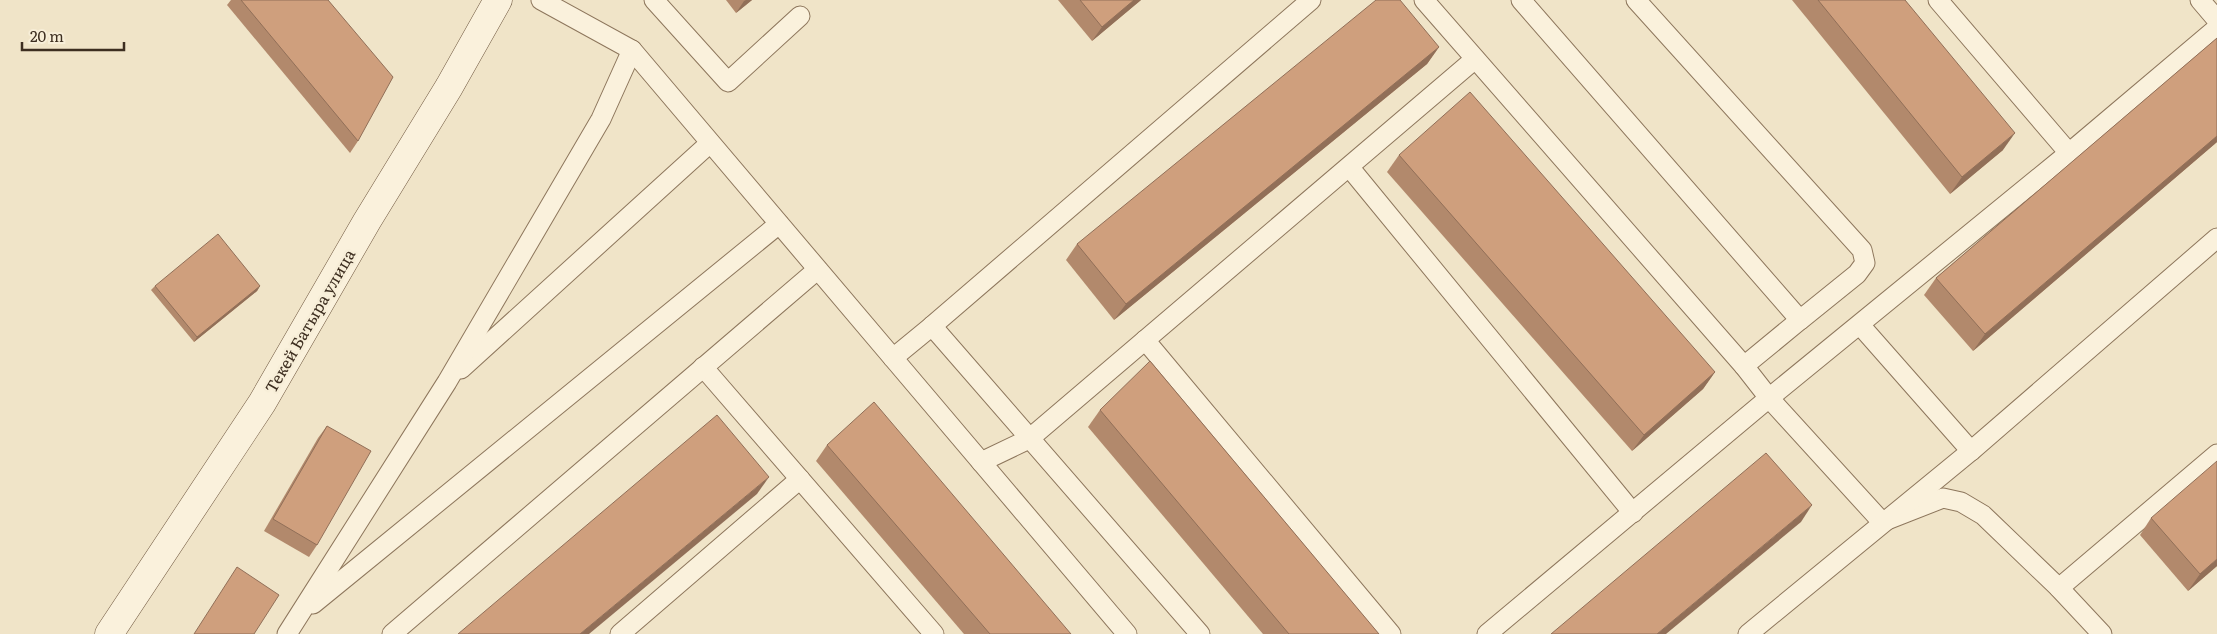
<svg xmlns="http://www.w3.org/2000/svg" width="2217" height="634" font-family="Literata,serif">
	<rect width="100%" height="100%" fill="#f0e4c8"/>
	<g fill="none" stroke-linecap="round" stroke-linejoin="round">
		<g stroke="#8d765c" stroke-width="21">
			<g id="lane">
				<polyline points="541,0 632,50 893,358 932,326 1311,0"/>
				<polyline points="654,0 728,82 800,16"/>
				<polyline points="1424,0 1744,366 1769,398 1882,522 1943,498 1961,502 1983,515 2059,588 2102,634"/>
				<polyline points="1521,0 1800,320 1857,274 1865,263 1862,250 1636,0"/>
				<polyline points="1938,0 2069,153"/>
				<polyline points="2200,0 2217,20"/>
				<polyline points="1350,168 1633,513"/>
				<polyline points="1860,325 1971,451"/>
				<polyline points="932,326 1200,634"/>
				<polyline points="1145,340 1391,634"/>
				<polyline points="893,358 1127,634"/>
				<polyline points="1744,366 1800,320"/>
				<polyline points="703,367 934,634"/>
				<polyline points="461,369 710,143"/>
				<polyline points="981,462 1029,439 1475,59"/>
				<polyline points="2059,588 2217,454"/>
				<polyline points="313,604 779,224"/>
				<polyline points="287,634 447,382 601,119 632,50"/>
				<polyline points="392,634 817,270"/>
				<polyline points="620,634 800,479"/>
				<polyline points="1487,634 1769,398 2069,153 2217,28"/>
				<polyline points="1748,634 1971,451 2217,238"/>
			</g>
		</g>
		<g stroke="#6f573f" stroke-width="29">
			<polyline id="secondary" points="109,634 262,403 367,221 449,87 498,0"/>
		</g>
		<use href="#lane" stroke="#faf1dc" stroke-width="19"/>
		<use href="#secondary" stroke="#faf1dc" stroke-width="28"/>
	</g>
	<g fill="#b2896c">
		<polygon points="231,0 328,0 358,141 350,153 227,5"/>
		<polygon points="726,0 752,0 736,13"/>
		<polygon points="1058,0 1141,0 1092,41"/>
		<polygon points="1792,0 1905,0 2003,150 1950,194"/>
		<polygon points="2217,38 2217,142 1973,351 1924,295 1936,278"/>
		<polygon points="1439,47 1427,64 1114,320 1066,260 1077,244"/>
		<polygon points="1399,155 1715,372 1703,389 1632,451 1387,172"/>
		<polygon points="155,286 260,286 257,291 194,342 151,290"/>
		<polygon points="1100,410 1379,634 1263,634 1088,427"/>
		<polygon points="327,426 317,545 309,557 264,531 318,438"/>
		<polygon points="827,445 1071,634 964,634 816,461"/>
		<polygon points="2151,518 2217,566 2188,591 2140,535"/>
	</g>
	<g fill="#916f58">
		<polygon points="746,0 752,0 736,13 744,1"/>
		<polygon points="1134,0 1141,0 1092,41 1102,27"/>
		<polygon points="1439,47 1427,64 1114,320 1126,304"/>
		<polygon points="2015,133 2003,150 1950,194 1962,177"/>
		<polygon points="2217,136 2217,142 1973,351 1985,334"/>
		<polygon points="260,286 257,291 194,342 197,337"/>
		<polygon points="1715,372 1703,389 1632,451 1644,435"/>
		<polygon points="769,477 757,494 589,634 580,634"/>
		<polygon points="1812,505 1801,522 1666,634 1657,634"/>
		<polygon points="2217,559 2217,566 2188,591 2200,574"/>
	</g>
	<g fill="#cf9f7d" stroke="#916f58">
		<polygon points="241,0 328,0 393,77 358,141"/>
		<polygon points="1080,0 1134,0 1102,27"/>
		<polygon points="1376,0 1400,0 1439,47 1126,304 1077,244"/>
		<polygon points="1818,0 1905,0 2015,133 1962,177"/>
		<polygon points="2217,38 2217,136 1985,334 1936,278"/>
		<polygon points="1470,92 1715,372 1644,435 1399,155"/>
		<polygon points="218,234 260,286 197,337 155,286"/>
		<polygon points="1150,361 1379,634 1289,634 1100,410"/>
		<polygon points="874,402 1071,634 990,634 827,445"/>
		<polygon points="717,415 769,477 580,634 458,634"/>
		<polygon points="327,426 371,451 317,545 273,519"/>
		<polygon points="1766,453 1812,505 1657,634 1551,634"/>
		<polygon points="2217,461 2217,559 2200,574 2151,518"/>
		<polygon points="237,567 279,595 254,634 194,634"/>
	</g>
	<g text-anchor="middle" stroke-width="5" stroke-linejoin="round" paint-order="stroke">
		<g font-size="16" fill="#3d2e20" stroke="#f7eed8">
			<text transform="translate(310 321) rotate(-60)" y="6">Текей Батыра улица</text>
		</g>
	</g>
	<path d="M22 42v8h102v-8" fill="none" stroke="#3d2e20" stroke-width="2.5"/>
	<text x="30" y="42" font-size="15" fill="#3d2e20" stroke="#f7eed8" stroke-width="4" paint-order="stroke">20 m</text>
</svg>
